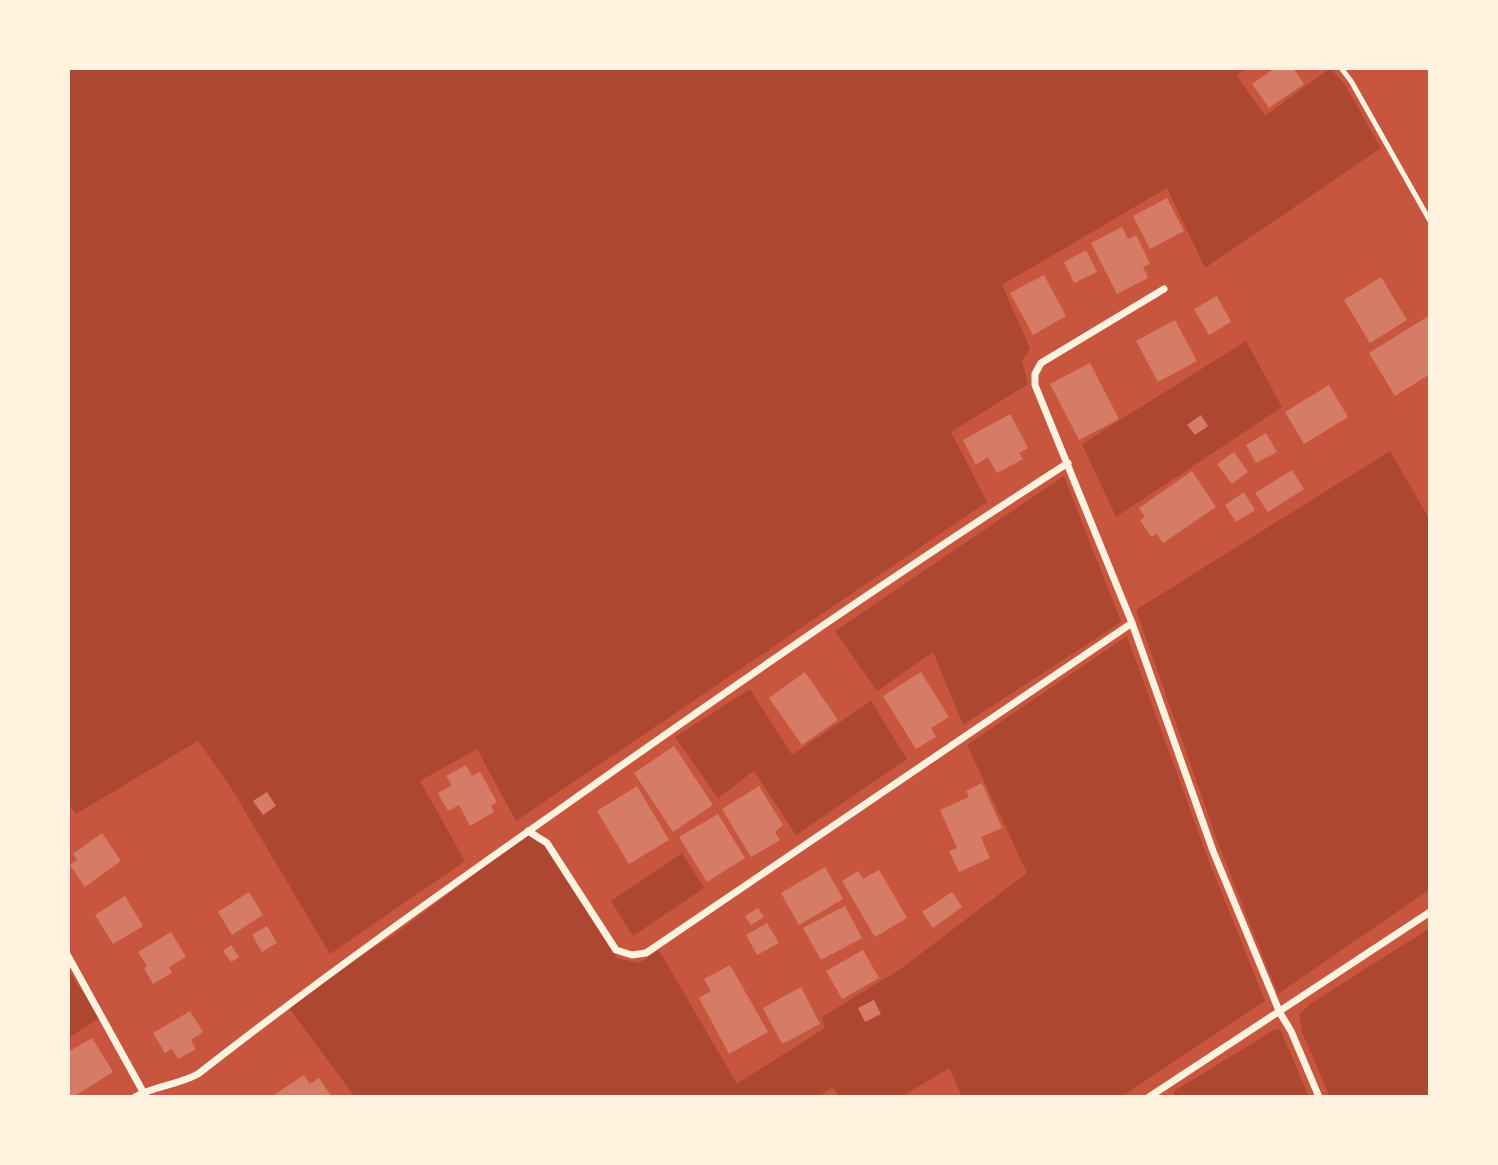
<svg xmlns="http://www.w3.org/2000/svg" width="1498" height="1165" font-family="Quicksand,sans-serif">
	<rect width="100%" height="100%" fill="#c8553d"/>
	<g fill="#ae4732">
		<polygon points="68,68 1247,68 1237,76 1265,116 1330,68 1345,85 1381,148 1205,268 1167,188 1002,285 1030,348 1022,361 1028,384 951,432 987,502 516,821 477,749 420,781 465,861 330,954 230,786 198,741 76,814 68,803"/>
		<polygon points="1246,341 1282,407 1116,517 1082,444"/>
		<polygon points="1390,451 1427,515 1430,514 1430,889 1278,994 1220,848 1136,610"/>
		<polygon points="1064,476 1121,622 963,725 933,652 877,691 835,631"/>
		<polygon points="1127,636 1207,856 1265,1001 1121,1097 962,1097 949,1068 901,1097 839,1097 833,1087 818,1097 355,1097 289,1008 311,986 394,935 527,834 545,840 617,958 639,963 659,950 737,1084 825,1028 822,1017 902,968 1027,873 967,745"/>
		<polygon points="750,689 792,755 871,701 907,759 796,835 754,771 718,798 675,737"/>
		<polygon points="682,853 704,888 633,936 611,901"/>
		<polygon points="1430,928 1430,1097 1330,1097 1302,1032 1299,1015 1310,1004"/>
		<polygon points="68,969 99,1018 68,1038"/>
		<polygon points="1280,1029 1309,1097 1174,1097 1174,1091 1274,1030"/>
	</g>
	<g fill="#d67c66">
		<polygon points="1275,68 1293,68 1304,84 1269,108 1252,84"/>
		<polygon points="1167,198 1184,231 1150,249 1133,216"/>
		<polygon points="1122,227 1128,239 1136,235 1150,264 1143,267 1148,278 1117,294 1091,243"/>
		<polygon points="1086,250 1097,272 1074,283 1064,262"/>
		<polygon points="1044,275 1066,316 1033,335 1010,293"/>
		<polygon points="1381,277 1407,320 1370,343 1344,300"/>
		<polygon points="1217,296 1231,322 1209,335 1194,309"/>
		<polygon points="1430,315 1430,374 1395,396 1369,353"/>
		<polygon points="1175,320 1197,361 1158,382 1136,341"/>
		<polygon points="1090,363 1119,419 1079,440 1050,384"/>
		<polygon points="1329,385 1348,417 1304,444 1285,412"/>
		<polygon points="1010,414 1028,448 1019,453 1023,459 997,473 988,457 976,465 963,440"/>
		<polygon points="1201,415 1208,426 1195,435 1187,425"/>
		<polygon points="1266,433 1277,452 1256,463 1246,445"/>
		<polygon points="1234,452 1248,472 1232,484 1217,464"/>
		<polygon points="1292,470 1304,489 1268,512 1255,493"/>
		<polygon points="1192,471 1216,507 1163,543 1157,534 1151,537 1140,520 1145,517 1139,508"/>
		<polygon points="1244,492 1255,510 1236,522 1225,505"/>
		<polygon points="805,672 838,720 802,745 769,698"/>
		<polygon points="921,672 949,717 931,728 936,737 916,749 883,696"/>
		<polygon points="674,746 713,805 673,832 634,773"/>
		<polygon points="466,765 472,776 480,772 497,802 491,806 494,812 470,826 459,805 448,811 438,793 452,785 446,776"/>
		<polygon points="982,783 1002,828 981,837 990,858 959,872 949,851 957,848 940,810 969,797 966,791"/>
		<polygon points="637,786 669,840 629,864 597,811"/>
		<polygon points="759,786 783,825 775,832 780,840 751,857 722,809"/>
		<polygon points="267,792 276,806 263,815 253,801"/>
		<polygon points="718,814 745,858 707,882 679,837"/>
		<polygon points="102,833 121,861 85,887 70,865 77,860 73,854"/>
		<polygon points="825,867 843,899 799,925 781,893"/>
		<polygon points="879,870 907,918 875,937 842,881 858,871 863,879"/>
		<polygon points="249,892 263,915 232,935 218,912"/>
		<polygon points="952,892 962,907 933,928 922,912"/>
		<polygon points="125,896 143,926 113,944 95,915"/>
		<polygon points="845,906 862,938 821,960 803,928"/>
		<polygon points="758,908 764,917 751,925 745,916"/>
		<polygon points="767,923 779,943 757,955 746,935"/>
		<polygon points="267,926 277,943 262,952 252,935"/>
		<polygon points="171,932 186,957 169,967 172,973 153,984 144,968 147,966 138,952"/>
		<polygon points="231,945 239,957 231,962 223,951"/>
		<polygon points="863,950 879,978 842,999 826,971"/>
		<polygon points="730,965 768,1032 729,1054 699,998 711,991 704,979"/>
		<polygon points="801,987 820,1024 782,1044 763,1008"/>
		<polygon points="874,1000 881,1014 865,1022 858,1008"/>
		<polygon points="190,1011 203,1032 191,1040 196,1049 178,1059 172,1049 165,1053 153,1033"/>
		<polygon points="92,1038 113,1072 73,1097 68,1097 68,1052"/>
		<polygon points="304,1075 310,1084 319,1078 332,1097 271,1097"/>
	</g>
	<g fill="none" stroke-linecap="round" stroke-linejoin="round">
		<polyline stroke="#fff3e0" stroke-width="5" points="1341,68 1351,81 1430,221"/>
		<g stroke="#fff3e0" stroke-width="7">
			<polyline points="1164,289 1041,363 1035,374 1035,385 1132,623 1213,851 1280,1013 1291,1031 1319,1097"/>
			<polyline points="528,831 547,843 616,950 632,955 646,953 1132,623"/>
			<polyline points="68,956 146,1097"/>
			<path d="M135,1097C154,1086 178,1085 198,1074C316,982 438,895 560,809C727,690 895,574 1068,463"/>
			<polyline points="1149,1097 1430,912"/>
		</g>
	</g>
	<rect width="1498" height="1165" fill="none" stroke="#fff3e0" stroke-width="140"/>
</svg>
